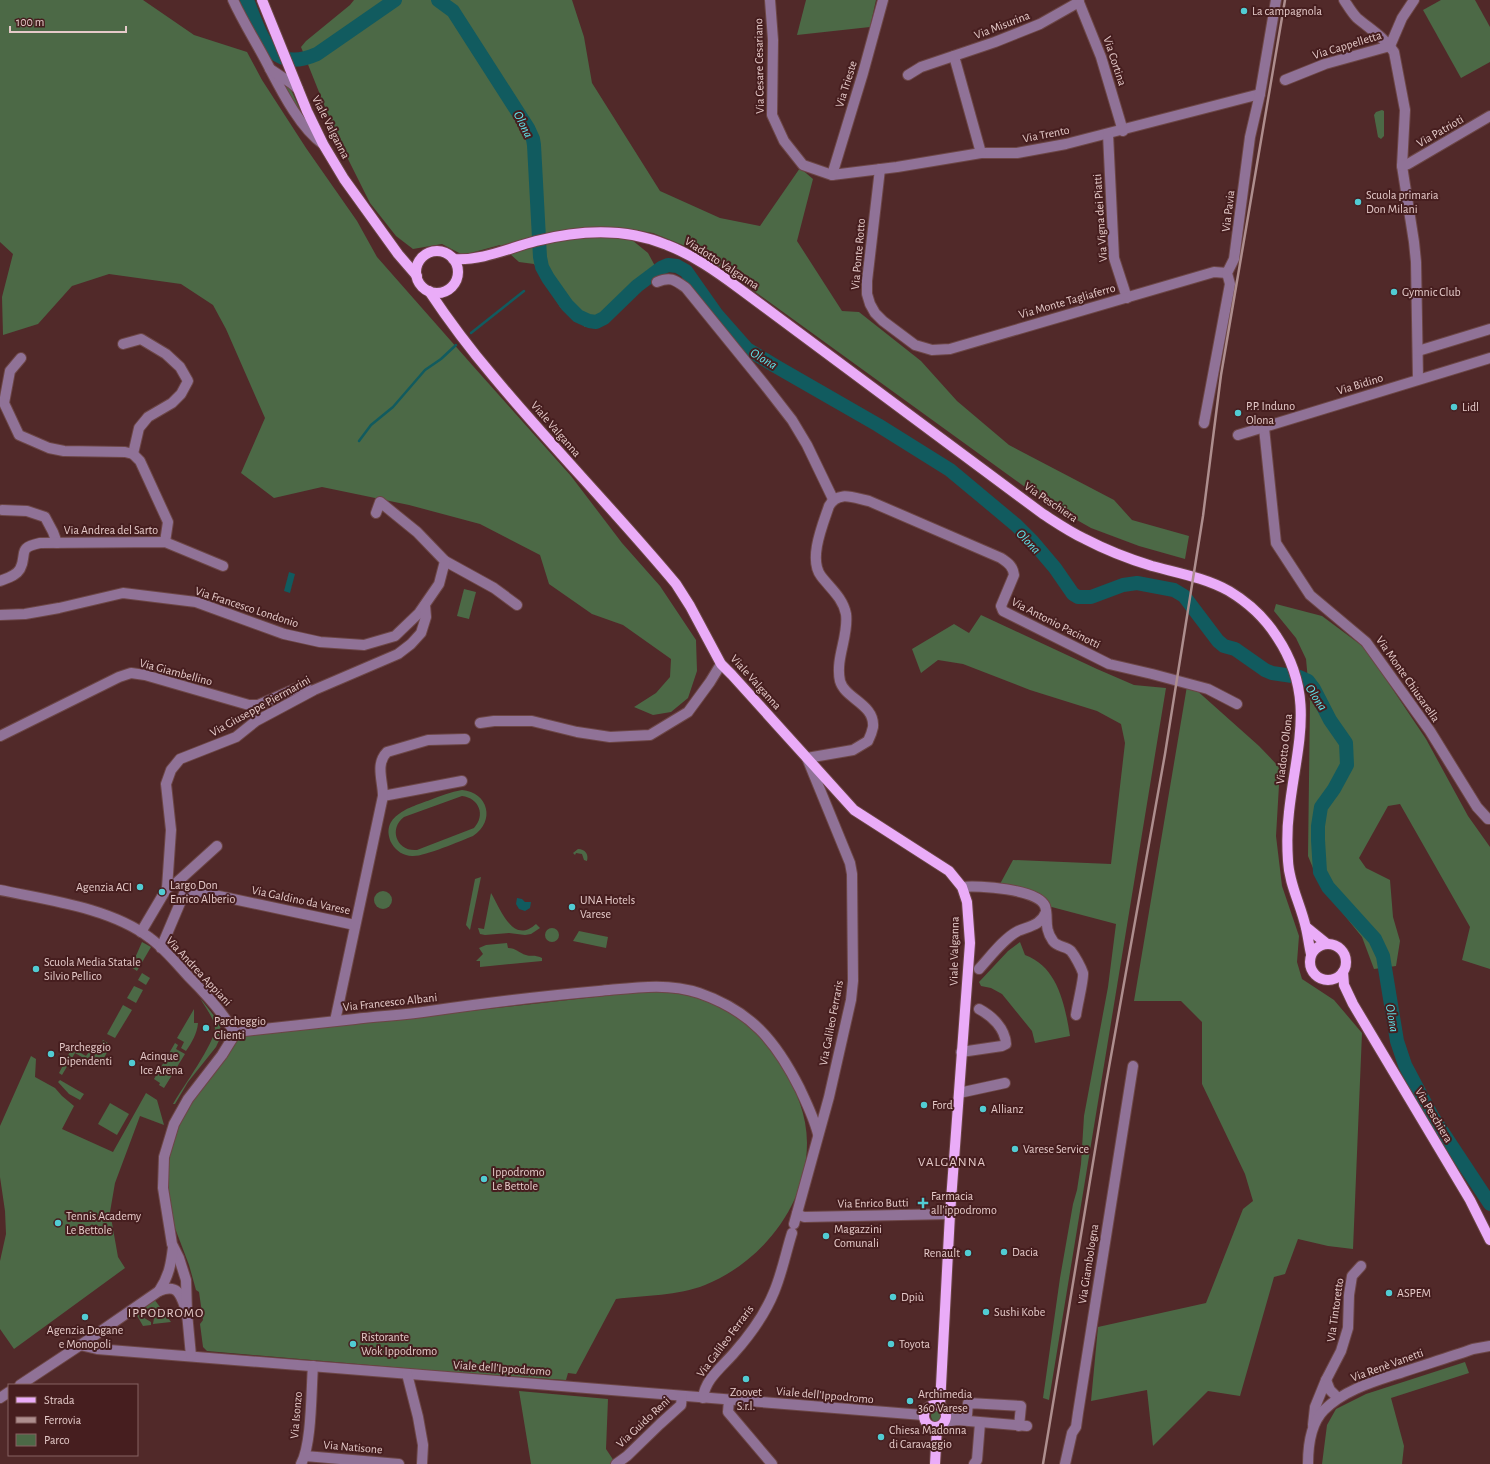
<svg xmlns="http://www.w3.org/2000/svg" width="1490" height="1464" font-family="'Alegreya Sans',sans-serif">
	<rect width="100%" height="100%" fill="#512929"/>
	<g fill="#4c6946" fill-rule="evenodd">
		<polygon points="0,0 143,0 194,35 247,52 262,80 306,148 357,221 377,257 473,366 571,476 622,543 660,586 696,640 697,671 688,698 671,712 653,715 634,707 656,693 670,677 671,659 623,625 592,614 549,584 540,555 480,524 409,505 322,487 274,498 241,473 265,418 226,329 213,305 181,284 109,274 72,286 38,324 3,335 2,297 13,254 0,242"/>
		<polygon points="354,0 572,0 584,37 592,83 660,191 720,218 760,226 800,168 813,179 797,241 842,311 859,312 921,361 957,401 1009,445 1114,500 1132,520 1189,536 1185,559 1139,546 1091,528 1047,503 700,252 653,233 616,227 648,253 661,277 643,288 612,316 585,327 560,307 534,264 519,262 500,245 463,255 442,244 413,249 396,236 370,203 337,137 301,47 306,41 350,5"/>
		<polygon points="806,0 876,0 870,27 797,35"/>
		<polygon points="1441,0 1475,0 1490,27 1490,62 1461,78 1423,10"/>
		<polygon points="278,79 289,85 301,112 300,113"/>
		<polygon points="1382,110 1384,111 1384,136 1381,139 1378,137 1374,115 1376,112"/>
		<polygon points="464,589 476,592 469,619 457,616"/>
		<polygon points="1276,604 1322,616 1365,648 1426,739 1468,816 1490,847 1490,969 1462,960 1470,927 1400,804 1388,806 1359,858 1366,868 1390,880 1393,917 1400,941 1396,966 1374,969 1362,937 1320,885 1308,856 1310,702 1306,659 1296,638 1274,611"/>
		<polygon points="981,615 1097,669 1134,685 1166,688 1049,1400 1043,1398 1060,1278 1073,1204 1077,1190 1081,1164 1084,1116 1108,987 1116,924 1029,901 1031,892 1000,884 1013,860 1111,864 1125,743 1121,724 1097,711 1030,690 963,664 938,660 921,673 912,649 954,624 969,633"/>
		<polygon points="1187,686 1194,688 1259,746 1280,768 1276,836 1282,886 1299,936 1297,962 1302,979 1334,1000 1362,1033 1353,1249 1328,1246 1298,1239 1285,1274 1274,1277 1240,1396 1208,1391 1153,1446 1147,1390 1091,1401 1098,1327 1206,1303 1243,1209 1253,1201 1245,1174 1202,1084 1202,1022 1181,1001 1134,1001"/>
		<path d="M462,790C488,792 496,821 473,836C460,841 424,857 412,856C404,856 396,851 392,844C378,816 411,807 430,800C440,796 451,792 462,790ZM462,796C479,798 486,815 474,828L417,850C397,852 388,829 404,817Z"/>
		<path d="M578,849C585,849 589,854 587,861L584,860L582,854L576,853L575,855L573,853Z"/>
		<polygon points="481,877 470,930 466,925 475,879"/>
		<circle cx="383" cy="900" r="9"/>
		<path d="M491,893C501,910 513,945 536,924L540,928L531,934L525,935L509,933L485,935L480,934L478,928L484,929Z"/>
		<circle cx="552" cy="935" r="7"/>
		<polygon points="579,931 608,937 606,948 573,941"/>
		<polygon points="142,942 151,947 137,971 131,967"/>
		<path d="M1020,942L1025,955C1058,967 1065,1005 1070,1036L1035,1043L1032,1031L1002,994L991,988L981,986L979,982L1008,951Z"/>
		<path d="M507,943L508,948C516,948 519,953 526,955C533,957 533,954 542,958V961L480,967V961H476L483,954L479,948L486,945Z"/>
		<polygon points="142,973 150,978 146,985 138,980"/>
		<polygon points="134,986 143,990 136,1003 127,998"/>
		<path d="M660,991C679,994 698,996 715,1004C736,1014 759,1030 772,1048C776,1054 779,1061 783,1067C796,1090 807,1115 807,1143C807,1205 762,1262 705,1285C678,1296 645,1295 616,1299L576,1374L568,1373L566,1380L450,1372L207,1351L203,1347L200,1324L203,1320L199,1292L196,1290L189,1265L170,1215L166,1190L167,1166L172,1140L191,1098L238,1039L245,1036L640,992Z"/>
		<path d="M200,998L219,1022L222,1034L216,1047L188,1082L175,1104H173C182,1088 215,1043 215,1028C214,1018 205,1007 200,998Z"/>
		<polygon points="123,1005 132,1010 115,1038 107,1034"/>
		<path d="M194,1009V1023H198C197,1034 192,1042 186,1051L181,1048L184,1042L177,1038Z"/>
		<polygon points="103,1040 111,1045 99,1067 75,1053 62,1075 59,1073 72,1048 86,1056 89,1052 94,1055"/>
		<polygon points="175,1043 178,1045 176,1049 185,1054 164,1088 159,1085 160,1083 154,1079"/>
		<polygon points="31,1056 36,1059 35,1077 55,1088 62,1096 74,1106 62,1129 113,1152 146,1093 157,1100 164,1125 140,1116 115,1183 110,1212 118,1257 125,1268 14,1349 0,1329 0,1261 6,1234 5,1211 0,1177 0,1126"/>
		<polygon points="60,1080 84,1094 80,1100 69,1094 58,1082"/>
		<polygon points="110,1103 129,1114 117,1135 98,1124"/>
		<path d="M154,1299L160,1307C153,1313 145,1320 139,1310Z"/>
		<polygon points="162,1310 171,1322 153,1324 154,1318"/>
		<polygon points="137,1311 141,1316 151,1322 151,1325 143,1326 135,1312"/>
		<polygon points="1465,1362 1469,1373 1391,1398 1404,1446 1402,1464 1322,1464 1327,1425 1336,1409 1366,1394"/>
		<polygon points="519,1391 608,1399 606,1449 614,1461 610,1464 531,1464"/>
		<circle cx="937" cy="1416" r="6"/>
	</g>
	<g fill="#115b5f">
		<polygon points="289,572 295,574 290,593 284,591"/>
		<polygon points="517,898 522,899 525,902 531,902 530,908 525,911 519,909 516,904"/>
	</g>
	<g fill="none" stroke-linecap="round" stroke-linejoin="round">
		<g stroke="#115b5f" stroke-width="2.5">
			<polyline points="471,333 524,291"/>
			<polyline points="359,441 371,425 393,407 425,370 441,359 456,345"/>
		</g>
		<g stroke="#115b5f" stroke-width="14">
			<path d="M247,0C261,34 269,75 317,54L395,0"/>
			<polyline points="438,0 453,11 528,128 533,139 534,145 540,257 542,267 548,278 567,305 578,316 589,321 596,322 604,318 637,286 661,268 668,265 677,266 686,271 717,315 747,349 777,367 878,425 950,470 1016,525 1033,542 1055,568 1073,594 1078,597 1091,597 1123,585 1137,583 1174,590 1184,596 1218,641 1224,646 1235,649 1265,670 1272,673 1299,677 1308,681 1314,689 1330,720 1346,743 1347,765 1334,789 1321,807 1318,826 1318,840 1320,872 1328,887 1375,939 1383,956 1397,1041 1405,1065 1432,1116 1490,1204"/>
		</g>
		<g stroke="#6c4646" stroke-width="12">
			<g id="minor">
				<path d="M233,0C244,24 258,45 270,69C282,92 301,129 323,144"/>
				<polyline points="770,0 773,40 772,115 784,141 803,165 832,175 897,167 981,153 1017,153 1066,144 1260,94"/>
				<polyline points="1078,0 1101,57 1123,131"/>
				<path d="M1344,0C1348,6 1352,13 1357,18C1370,29 1384,37 1394,52L1405,110L1402,166L1414,242L1416,262L1418,379"/>
				<polyline points="954,56 981,153"/>
				<polyline points="270,69 291,83 298,89"/>
				<polyline points="908,75 921,67 995,42 1040,24 1079,2"/>
				<polyline points="1285,80 1325,64 1390,46 1402,18 1414,0"/>
				<polyline points="1108,134 1114,258 1127,298"/>
				<polyline points="1402,166 1408,164 1490,116"/>
				<polyline points="880,169 867,281 867,294 870,304 875,313 883,321 915,345 932,350 950,349 1214,272 1227,273"/>
				<polyline points="832,175 863,73 883,0"/>
				<path d="M657,282C671,276 675,280 686,288L764,384L792,420L807,445L833,499"/>
				<polyline points="123,344 141,339 166,354 180,367 188,381 181,394 172,403 148,417 139,428 133,454"/>
				<polyline points="1418,351 1490,329"/>
				<polyline points="21,358 10,371 4,403 19,435 49,448 64,451 125,452 133,454 140,461 168,522 165,542"/>
				<polyline points="1204,423 1230,284 1227,273 1234,259 1250,137 1260,94 1276,0"/>
				<polyline points="1264,428 1276,543 1310,595 1366,642 1430,731 1477,807 1488,819 1490,819"/>
				<polyline points="1238,435 1490,358"/>
				<polyline points="2,510 27,511 45,517 53,532 57,543"/>
				<polyline points="445,561 494,588 517,605"/>
				<path d="M0,581C7,578 16,576 20,569C28,554 16,548 40,543L165,542L223,566"/>
				<polyline points="0,615 25,614 59,608 123,593 196,602 284,634 320,642 364,645 395,636 419,613 439,584 445,561 417,532 380,502 376,513"/>
				<polyline points="480,723 494,721 532,721 577,732 610,737 650,735 688,712 710,682 721,664"/>
				<polyline points="0,736 119,677 131,673 145,675 249,705 258,705 306,684"/>
				<polyline points="383,796 462,781"/>
				<path d="M962,887C978,885 1038,889 1045,906C1049,918 1043,927 1053,941C1057,947 1066,946 1071,951C1075,956 1081,967 1083,973C1084,979 1077,1006 1076,1015"/>
				<polyline points="167,888 175,884 217,846"/>
				<path d="M0,890C48,900 111,908 150,938C165,949 177,964 189,977C206,994 224,1013 235,1034"/>
				<polyline points="141,932 167,888 171,830 166,784 171,770 180,759 236,737 256,721 314,690 398,654 411,644 421,633 426,617 425,605"/>
				<polyline points="161,948 186,889 355,925"/>
				<path d="M979,969C990,957 1004,938 1018,931C1030,926 1041,925 1046,912"/>
				<path d="M335,1021L383,796C383,781 375,764 387,752L428,740L465,739"/>
				<path d="M961,1052L1002,1046L1006,1044C1005,1028 992,1016 979,1009"/>
				<polyline points="959,1093 1005,1083"/>
				<polyline points="797,1214 804,1217 950,1214"/>
				<path d="M794,1224L829,1097L851,1000L853,981L852,874L850,863L807,758L853,750L868,741C870,737 872,732 873,727C875,704 845,699 840,681C835,658 849,636 846,614C843,598 830,588 821,576C808,559 823,524 829,506C838,490 854,498 869,501L1001,558C1008,563 1013,566 1014,575L1001,606L1003,611L1109,664L1152,674L1208,689L1237,704"/>
				<path d="M159,1291C177,1284 180,1293 185,1307"/>
				<polyline points="80,1345 97,1349 923,1415"/>
				<path d="M191,1356L187,1313L186,1280L179,1258L172,1244L163,1188L164,1157L174,1124L188,1099L222,1055L235,1034L245,1031C282,1027 319,1023 355,1019C380,1016 405,1015 430,1011C486,1003 542,996 599,991C632,988 667,982 699,993C751,1011 776,1041 800,1089C807,1104 814,1118 818,1134"/>
				<polyline points="407,1374 418,1417 423,1445 422,1464"/>
				<polyline points="1326,1380 1341,1351 1348,1328 1349,1295 1352,1276 1361,1266"/>
				<path d="M20,1385L88,1340L159,1291C169,1276 171,1264 173,1247"/>
				<polyline points="0,1398 9,1392"/>
				<path d="M703,1398C705,1379 722,1367 734,1353C750,1335 765,1314 774,1292C782,1273 786,1252 792,1233"/>
				<polyline points="729,1400 728,1412 772,1464"/>
				<polyline points="945,1411 950,1413 967,1415 968,1403 1021,1406 1019,1426"/>
				<polyline points="944,1422 957,1420 1027,1426"/>
				<polyline points="1313,1425 1315,1407 1326,1380 1330,1390 1338,1398"/>
				<polyline points="305,1456 399,1464"/>
				<path d="M301,1464C312,1444 311,1391 313,1366"/>
				<polyline points="616,1464 627,1456 660,1424 681,1405 682,1396"/>
				<polyline points="974,1464 977,1460 980,1423"/>
				<polyline points="1065,1464 1072,1433 1076,1427 1078,1413 1133,1066"/>
				<path d="M1308,1464C1308,1446 1311,1423 1324,1410C1345,1389 1376,1381 1403,1372C1427,1364 1450,1357 1473,1349L1490,1346"/>
			</g>
		</g>
		<g stroke="#6c4646" stroke-width="12">
			<g id="major">
				<polyline points="262,0 307,111 323,144 344,179 398,254 417,276"/>
				<circle cx="437" cy="272" r="21"/>
				<path d="M453,259C482,261 509,248 536,241C579,230 625,227 667,245C693,255 717,272 740,289L1043,514C1057,523 1070,532 1085,539C1106,550 1129,559 1152,566C1178,573 1206,578 1229,591C1249,603 1265,618 1277,637C1317,697 1296,747 1289,812C1287,828 1287,845 1288,861C1289,884 1301,905 1306,928C1308,936 1309,946 1311,954"/>
				<path d="M429,291C449,321 470,349 493,376C552,447 617,513 676,584L690,606L721,664L732,675L854,810L949,871L962,887L967,902L970,943L950,1214L940,1405"/>
				<polyline points="1306,927 1327,944"/>
				<circle cx="1328" cy="962" r="18"/>
				<polyline points="1343,972 1344,985 1353,1004 1470,1200 1490,1240"/>
				<circle cx="935" cy="1416" r="11"/>
				<polyline points="935,1464 937,1427"/>
			</g>
		</g>
		<use href="#minor" stroke="#907297" stroke-width="10"/>
		<use href="#major" stroke="#eaacf8" stroke-width="10"/>
		<polyline stroke="#ae8e8e" stroke-width="2.5" points="1043,1464 1106,1084 1165,754 1203,516 1221,375 1285,0"/>
	</g>
	<g fill="#51ccd3" stroke="#461e1f" stroke-width="1.5">
		<circle cx="1244" cy="11" r="4"/>
		<circle cx="1358" cy="202" r="4"/>
		<circle cx="1394" cy="292" r="4"/>
		<circle cx="1454" cy="407" r="4"/>
		<circle cx="1238" cy="413" r="4"/>
		<circle cx="140" cy="887" r="4"/>
		<circle cx="162" cy="892" r="4"/>
		<circle cx="572" cy="907" r="4"/>
		<circle cx="36" cy="969" r="4"/>
		<circle cx="206" cy="1028" r="4"/>
		<circle cx="51" cy="1054" r="4"/>
		<circle cx="132" cy="1063" r="4"/>
		<circle cx="924" cy="1105" r="4"/>
		<circle cx="983" cy="1109" r="4"/>
		<circle cx="1015" cy="1149" r="4"/>
		<circle cx="484" cy="1179" r="4"/>
		<path d="M921 1197h4v4h4v4h-4v4h-4v-4h-4v-4h4z"/>
		<circle cx="58" cy="1223" r="4"/>
		<circle cx="826" cy="1236" r="4"/>
		<circle cx="1004" cy="1252" r="4"/>
		<circle cx="968" cy="1253" r="4"/>
		<circle cx="1389" cy="1293" r="4"/>
		<circle cx="893" cy="1297" r="4"/>
		<circle cx="986" cy="1312" r="4"/>
		<circle cx="85" cy="1317" r="4"/>
		<circle cx="353" cy="1344" r="4"/>
		<circle cx="891" cy="1344" r="4"/>
		<circle cx="746" cy="1379" r="4"/>
		<circle cx="910" cy="1401" r="4"/>
		<circle cx="881" cy="1437" r="4"/>
	</g>
	<g text-anchor="middle" stroke-width="4" stroke-linejoin="round" paint-order="stroke">
		<g font-size="12" fill="#e5cac9" stroke="#461e1f" text-anchor="start">
			<text x="1252" y="15">La campagnola</text>
			<text x="1366" y="199">Scuola primaria<tspan x="1366" dy="14">Don Milani</tspan></text>
			<text x="1402" y="296">Gymnic Club</text>
			<text x="1246" y="410">P.P. Induno<tspan x="1246" dy="14">Olona</tspan></text>
			<text x="1462" y="411">Lidl</text>
			<text x="170" y="889">Largo Don<tspan x="170" dy="14">Enrico Alberio</tspan></text>
			<text x="132" y="891" text-anchor="end">Agenzia ACI</text>
			<text x="580" y="904">UNA Hotels<tspan x="580" dy="14">Varese</tspan></text>
			<text x="44" y="966">Scuola Media Statale<tspan x="44" dy="14">Silvio Pellico</tspan></text>
			<text x="214" y="1025">Parcheggio<tspan x="214" dy="14">Clienti</tspan></text>
			<text x="59" y="1051">Parcheggio<tspan x="59" dy="14">Dipendenti</tspan></text>
			<text x="140" y="1060">Acinque<tspan x="140" dy="14">Ice Arena</tspan></text>
			<text x="932" y="1109">Ford</text>
			<text x="991" y="1113">Allianz</text>
			<text x="1023" y="1153">Varese Service</text>
			<text x="492" y="1176">Ippodromo<tspan x="492" dy="14">Le Bettole</tspan></text>
			<text x="931" y="1200">Farmacia<tspan x="931" dy="14">all'ippodromo</tspan></text>
			<text x="66" y="1220">Tennis Academy<tspan x="66" dy="14">Le Bettole</tspan></text>
			<text x="834" y="1233">Magazzini<tspan x="834" dy="14">Comunali</tspan></text>
			<text x="1012" y="1256">Dacia</text>
			<text x="960" y="1257" text-anchor="end">Renault</text>
			<text x="1397" y="1297">ASPEM</text>
			<text x="901" y="1301">Dpiù</text>
			<text x="994" y="1316">Sushi Kobe</text>
			<text x="85" y="1334" text-anchor="middle">Agenzia Dogane<tspan x="85" dy="14">e Monopoli</tspan></text>
			<text x="361" y="1341">Ristorante<tspan x="361" dy="14">Wok Ippodromo</tspan></text>
			<text x="899" y="1348">Toyota</text>
			<text x="746" y="1396" text-anchor="middle">Zoovet<tspan x="746" dy="14">S.r.l.</tspan></text>
			<text x="918" y="1398">Archimedia<tspan x="918" dy="14">360 Varese</tspan></text>
			<text x="889" y="1434">Chiesa Madonna<tspan x="889" dy="14">di Caravaggio</tspan></text>
		</g>
		<g font-size="12" fill="#e5cac9" stroke="#461e1f">
			<text transform="translate(1002 25) rotate(-21)" y="4">Via Misurina</text>
			<text transform="translate(1347 45) rotate(-17)" y="4">Via Cappelletta</text>
			<text transform="translate(1115 61) rotate(72)" y="4">Via Cortina</text>
			<text transform="translate(759 66) rotate(-91)" y="4">Via Cesare Cesariano</text>
			<text transform="translate(846 84) rotate(-73)" y="4">Via Trieste</text>
			<text transform="translate(331 127) rotate(63)" y="4">Viale Valganna</text>
			<text transform="translate(1440 131) rotate(-30)" y="4">Via Patrioti</text>
			<text transform="translate(1046 134) rotate(-11)" y="4">Via Trento</text>
			<text transform="translate(1228 211) rotate(-83)" y="4">Via Pavia</text>
			<text transform="translate(1100 218) rotate(-94)" y="4">Via Vigna dei Piatti</text>
			<text transform="translate(858 254) rotate(-85)" y="4">Via Ponte Rotto</text>
			<text transform="translate(722 263) rotate(33)" y="4">Viadotto Valganna</text>
			<text transform="translate(1067 301) rotate(-16)" y="4">Via Monte Tagliaferro</text>
			<text transform="translate(1360 384) rotate(-17)" y="4">Via Bidino</text>
			<text transform="translate(556 429) rotate(49)" y="4">Viale Valganna</text>
			<text transform="translate(1051 502) rotate(34)" y="4">Via Peschiera</text>
			<text x="111" y="534">Via Andrea del Sarto</text>
			<text transform="translate(247 607) rotate(18)" y="4">Via Francesco Londonio</text>
			<text transform="translate(1056 623) rotate(27)" y="4">Via Antonio Pacinotti</text>
			<text transform="translate(176 672) rotate(15)" y="4">Via Giambellino</text>
			<text transform="translate(1408 679) rotate(55)" y="4">Via Monte Chiusarella</text>
			<text transform="translate(756 682) rotate(48)" y="4">Viale Valganna</text>
			<text transform="translate(260 706) rotate(-29)" y="4">Via Giuseppe Piermarini</text>
			<text transform="translate(1284 749) rotate(-83)" y="4">Viadotto Olona</text>
			<text transform="translate(301 900) rotate(12)" y="4">Via Galdino da Varese</text>
			<text transform="translate(954 951) rotate(-89)" y="4">Viale Valganna</text>
			<text transform="translate(199 971) rotate(47)" y="4">Via Andrea Appiani</text>
			<text transform="translate(390 1002) rotate(-6)" y="4">Via Francesco Albani</text>
			<text transform="translate(831 1023) rotate(-79)" y="4">Via Galileo Ferraris</text>
			<text transform="translate(1434 1115) rotate(59)" y="4">Via Peschiera</text>
			<text transform="translate(873 1203) rotate(-1)" y="4">Via Enrico Butti</text>
			<text transform="translate(1088 1264) rotate(-81)" y="4">Via Giambologna</text>
			<text transform="translate(1335 1310) rotate(-82)" y="4">VIa Tintoretto</text>
			<text transform="translate(725 1341) rotate(-53)" y="4">Via Galileo Ferraris</text>
			<text transform="translate(1387 1365) rotate(-20)" y="4">Via Renè Vanetti</text>
			<text transform="translate(502 1368) rotate(4)" y="4">Viale dell'Ippodromo</text>
			<text transform="translate(825 1395) rotate(5)" y="4">Viale dell'Ippodromo</text>
			<text transform="translate(296 1415) rotate(-85)" y="4">Via Isonzo</text>
			<text transform="translate(643 1422) rotate(-43)" y="4">Via Guido Reni</text>
			<text transform="translate(353 1447) rotate(5)" y="4">Via Natisone</text>
		</g>
		<g font-size="13" font-style="italic" fill="#5fe3ea" stroke="#461e1f">
			<text transform="translate(524 124) rotate(63)" y="5">Olona</text>
			<text transform="translate(764 358) rotate(31)" y="5">Olona</text>
			<text transform="translate(1029 541) rotate(46)" y="5">Olona</text>
			<text transform="translate(1317 697) rotate(57)" y="5">Olona</text>
			<text transform="translate(1393 1018) rotate(81)" y="5">Olona</text>
		</g>
		<g font-size="13" letter-spacing="1" fill="#e5cac9" stroke="#461e1f">
			<text x="952" y="1166">VALGANNA</text>
			<text x="166" y="1317">IPPODROMO</text>
		</g>
	</g>
	<rect x="8" y="1384" width="130" height="72" fill="#461e1f" stroke="#866363"/>
	<rect x="16" y="1397" width="20" height="6" fill="#eaacf8" stroke="#866363"/>
	<text x="44" y="1404" font-size="12" fill="#e5cac9">Strada</text>
	<rect x="16" y="1417" width="20" height="6" fill="#ae8e8e" stroke="#866363"/>
	<text x="44" y="1424" font-size="12" fill="#e5cac9">Ferrovia</text>
	<rect x="16" y="1434" width="20" height="12" fill="#4c6946" stroke="#866363"/>
	<text x="44" y="1444" font-size="12" fill="#e5cac9">Parco</text>
	<path d="M10 26v6h116v-6" fill="none" stroke="#e5cac9" stroke-width="2"/>
	<text x="16" y="26" font-size="12" fill="#e5cac9" stroke="#461e1f" stroke-width="3" paint-order="stroke">100 m</text>
</svg>
